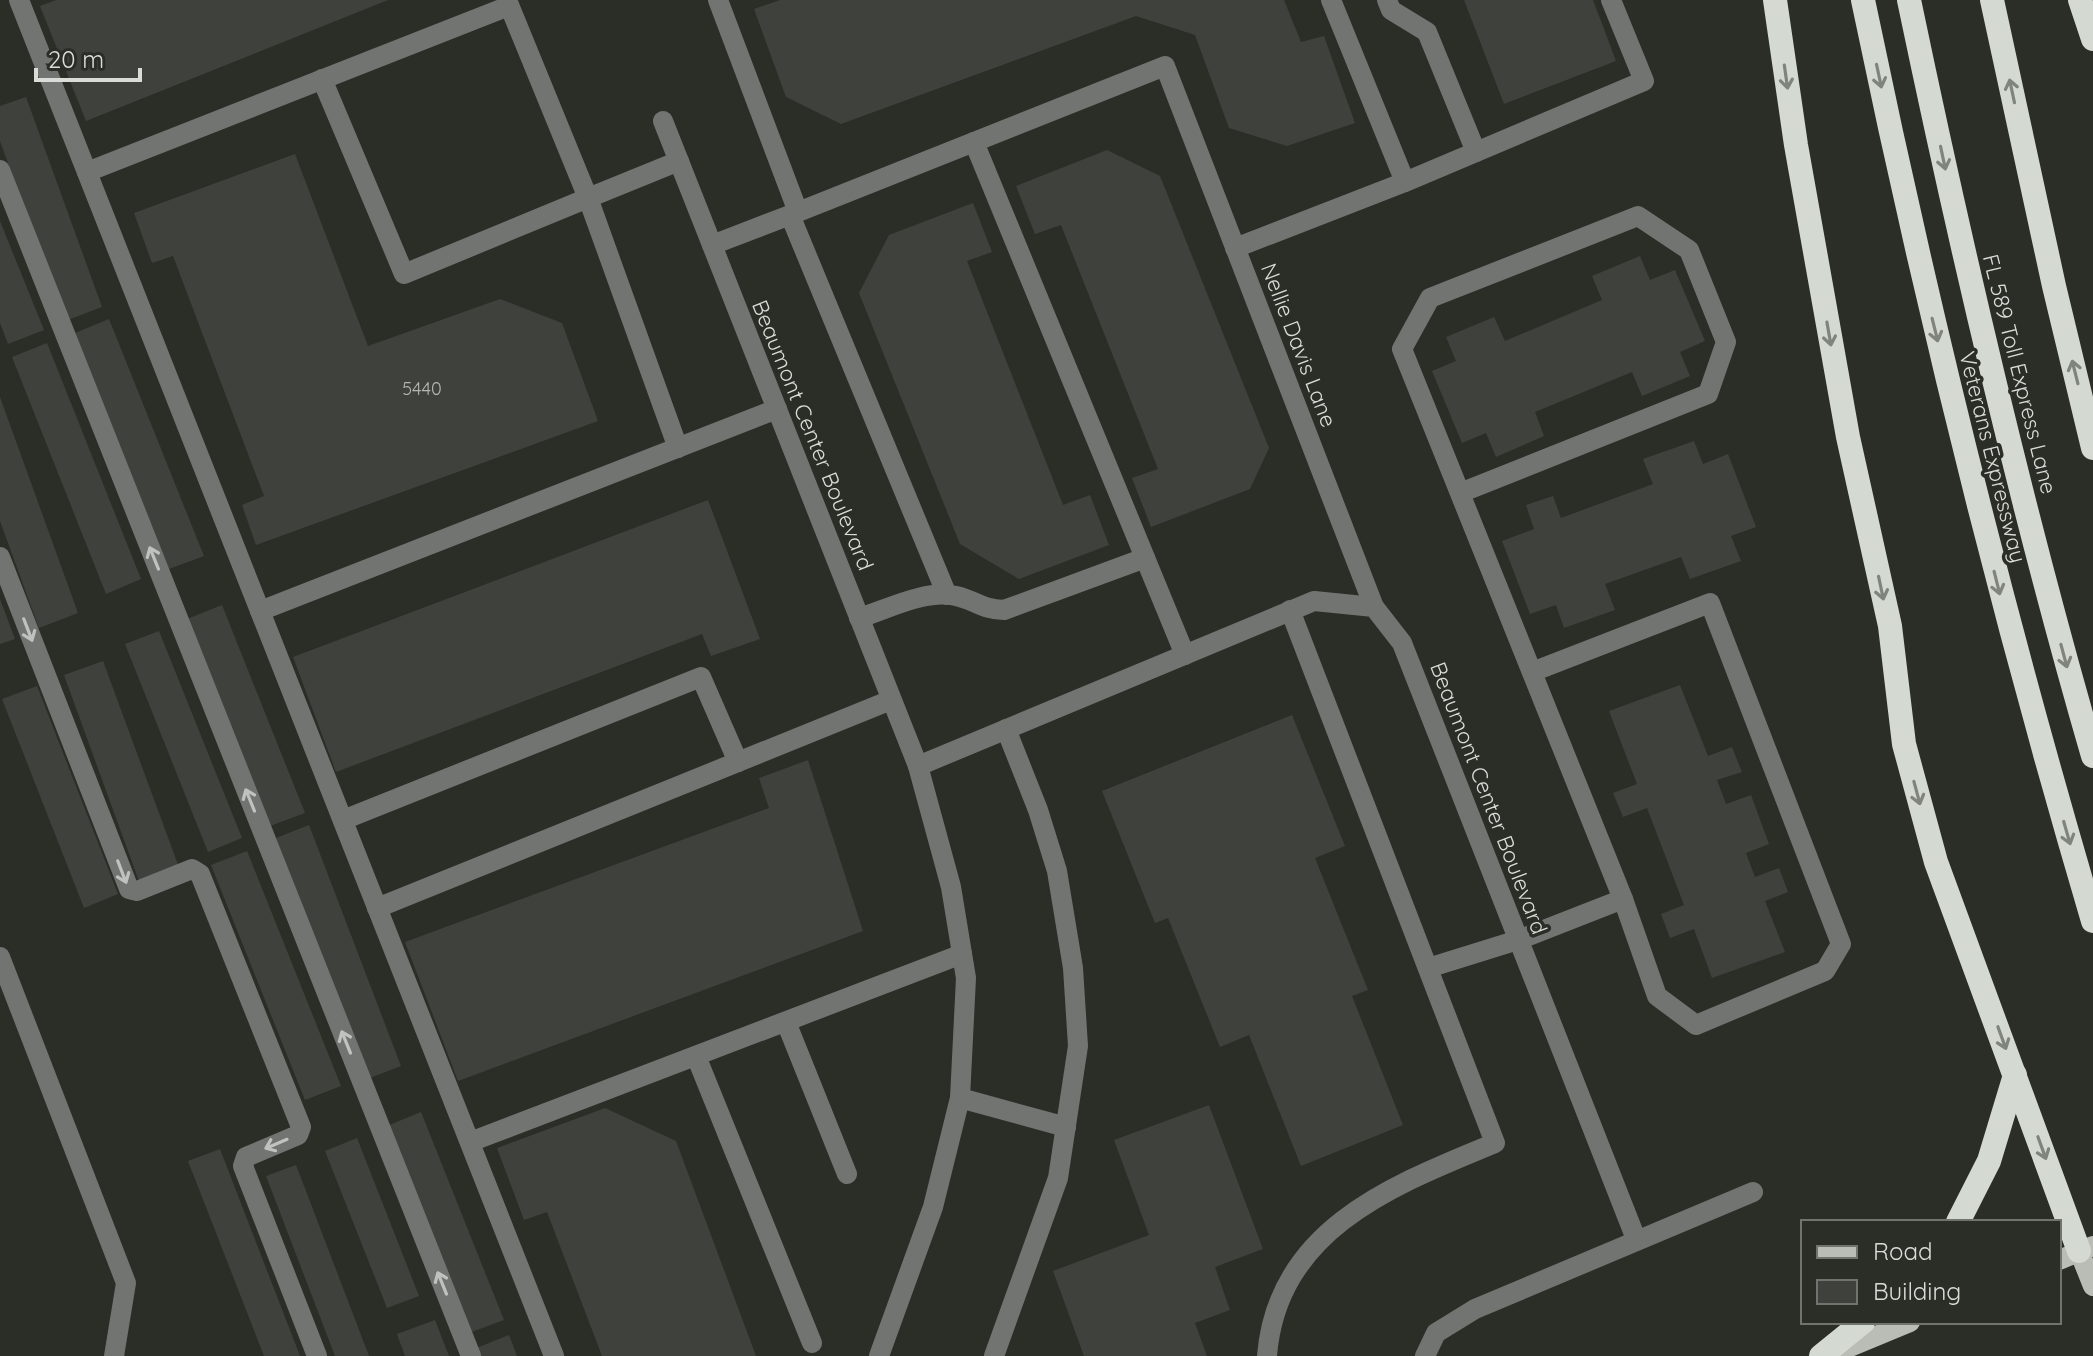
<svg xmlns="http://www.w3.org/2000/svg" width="2093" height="1356" font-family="Quicksand,sans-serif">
	<rect width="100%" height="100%" fill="#2a2e27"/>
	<g fill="#3f423c">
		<polygon points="56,0 388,0 86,121 40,6"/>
		<polygon points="780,0 1284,0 1301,42 1324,36 1355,123 1287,146 1229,128 1195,35 1136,16 841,124 786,97 754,9"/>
		<polygon points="1464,0 1593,0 1616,61 1504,104"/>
		<polygon points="26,97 102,307 65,321 0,141 0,106"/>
		<polygon points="1107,150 1160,176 1269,448 1250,489 1151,527 1132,478 1158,469 1061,225 1035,234 1016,186"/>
		<polygon points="295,154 368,346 500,299 562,323 598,421 256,545 242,505 264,496 173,256 152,263 134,213"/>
		<polygon points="973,203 992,252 967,261 1063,505 1090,495 1109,545 1019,579 960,544 859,293 889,235"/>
		<polygon points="0,221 44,330 8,344 0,323"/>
		<polygon points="1640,256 1650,280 1675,270 1705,341 1680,352 1690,376 1642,396 1632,372 1535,412 1544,436 1496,457 1486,433 1462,443 1432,371 1456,361 1446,337 1494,317 1505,341 1602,300 1592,276"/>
		<polygon points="109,319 204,556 169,569 75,333"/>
		<polygon points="47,343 141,579 106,594 12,357"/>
		<polygon points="0,397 78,613 39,628 0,521"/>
		<polygon points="1694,441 1703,464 1728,454 1756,527 1731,536 1741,561 1690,579 1681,557 1605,584 1615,610 1564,628 1556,605 1530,614 1502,541 1534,529 1526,505 1553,496 1561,518 1653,484 1643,459"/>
		<polygon points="708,500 760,639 711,656 702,634 336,772 293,657"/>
		<polygon points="0,599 15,639 0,644"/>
		<polygon points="222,605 305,813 270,826 187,619"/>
		<polygon points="159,631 242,838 208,852 125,644"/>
		<polygon points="103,661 180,870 140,884 64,675"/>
		<polygon points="1680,685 1708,756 1732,747 1742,772 1717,780 1726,804 1751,795 1769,844 1746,853 1755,877 1779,868 1788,892 1765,901 1785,952 1712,978 1694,929 1670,938 1661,914 1684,905 1647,808 1623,817 1613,793 1637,784 1609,711"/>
		<polygon points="37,686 118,894 84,908 2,699"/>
		<polygon points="1292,715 1345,846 1315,858 1368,990 1352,996 1403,1125 1301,1166 1249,1035 1220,1047 1168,918 1155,923 1102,791"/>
		<polygon points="808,760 863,931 458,1081 405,942 769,808 759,778"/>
		<polygon points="309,825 401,1066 367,1079 276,838"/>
		<polygon points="247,851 341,1086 305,1100 211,865"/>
		<polygon points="1209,1105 1263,1249 1215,1267 1230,1310 1195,1323 1207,1356 1084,1356 1053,1271 1149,1235 1114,1140"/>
		<polygon points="605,1108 676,1141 756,1356 602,1356 547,1212 524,1220 497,1148"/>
		<polygon points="421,1112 504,1320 469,1333 387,1126"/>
		<polygon points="357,1138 419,1296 387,1308 325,1151"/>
		<polygon points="220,1149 300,1356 264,1356 188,1161"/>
		<polygon points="296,1165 369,1356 335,1356 266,1176"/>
		<polygon points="435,1320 449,1356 405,1356 397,1334"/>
		<polygon points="509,1335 517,1356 477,1356 474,1349"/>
	</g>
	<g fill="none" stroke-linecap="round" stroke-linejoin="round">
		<g stroke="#727471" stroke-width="20">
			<polyline points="19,0 554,1356"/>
			<polyline points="507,0 588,198 679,161"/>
			<polyline points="1387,0 1391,10 1427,32 1476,152"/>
			<polyline points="322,79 404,274 588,198 678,448"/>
			<polyline points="663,121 918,766 951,887 966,978 960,1098 933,1207 879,1356"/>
			<polyline points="974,142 1185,655"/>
			<polyline points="0,170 471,1356"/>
			<polyline points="87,172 509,6"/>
			<polyline points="1405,182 1644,81 1611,0"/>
			<polyline points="798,212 1165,66 1374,607"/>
			<polyline points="790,215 947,595"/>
			<polyline points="712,245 798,212 718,0"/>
			<polyline points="1235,248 1405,182 1331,0"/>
			<polyline points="0,557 129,889 137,891 192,869 200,874 301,1127 298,1135 246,1157 243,1166 317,1356"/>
			<polyline points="260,611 777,409"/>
			<path d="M859,618C888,609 926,589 956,596C975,600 980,609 1004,610L1145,558"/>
			<polyline points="1532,672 1710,603 1841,944 1825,971 1696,1025 1657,996 1623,899"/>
			<polyline points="918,766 1314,601 1374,607 1402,643 1636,1239"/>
			<polyline points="343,820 701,677 738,762"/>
			<polyline points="377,908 891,700"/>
			<polyline points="0,957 126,1283 114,1356"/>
			<polyline points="1428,968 1518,940 1623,899 1402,349 1430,298 1638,216 1689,250 1726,342 1708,394 1460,493"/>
			<polyline points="786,1022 847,1174"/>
			<polyline points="696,1056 812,1343"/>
			<polyline points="960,1098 1066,1127"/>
			<polyline points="470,1142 962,954"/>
			<polyline points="994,1356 1058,1178 1078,1046 1073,968 1057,871 1038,810 1006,729"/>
			<path d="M1267,1356C1277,1229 1393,1185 1495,1143L1290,610"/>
			<polyline points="1425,1356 1436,1333 1475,1309 1753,1192"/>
		</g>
		<g stroke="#b9bdb6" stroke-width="20">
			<polyline points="2079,1251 2093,1286"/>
			<polyline points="2059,1260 2093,1246"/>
			<polyline points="1828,1356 1910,1322"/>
		</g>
		<g stroke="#d4d9d1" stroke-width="24">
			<polyline points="1775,0 1796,145 1848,437 1890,626 1904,744 1936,862 2079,1251"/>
			<path d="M1863,0C1927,310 2003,617 2093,921"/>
			<path d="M1909,0C1962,254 2021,507 2093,756"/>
			<polyline points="1992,0 2054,286 2093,448"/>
			<polyline points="2080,0 2093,39"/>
			<polyline points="1958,1222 1989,1161 2015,1075"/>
			<polyline points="1821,1356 1863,1322"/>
		</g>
	</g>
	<defs><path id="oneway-shaft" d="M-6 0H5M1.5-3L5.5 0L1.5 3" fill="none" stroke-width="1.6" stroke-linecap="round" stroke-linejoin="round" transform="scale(2)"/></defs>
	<g stroke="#7f847c">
		<use href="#oneway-shaft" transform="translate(1879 76) rotate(78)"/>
		<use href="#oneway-shaft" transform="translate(1786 77) rotate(82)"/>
		<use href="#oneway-shaft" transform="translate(2012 91) rotate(-102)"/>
		<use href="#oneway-shaft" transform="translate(1943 158) rotate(78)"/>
		<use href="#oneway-shaft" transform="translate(1935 330) rotate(76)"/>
		<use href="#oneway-shaft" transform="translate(1829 334) rotate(80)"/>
		<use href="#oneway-shaft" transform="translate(2075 372) rotate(-104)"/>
		<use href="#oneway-shaft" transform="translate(1997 583) rotate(76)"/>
		<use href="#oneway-shaft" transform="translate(1881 588) rotate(78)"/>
		<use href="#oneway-shaft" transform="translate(2064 656) rotate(75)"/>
		<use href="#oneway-shaft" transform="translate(1917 793) rotate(75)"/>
		<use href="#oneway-shaft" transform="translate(2067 833) rotate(74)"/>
		<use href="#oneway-shaft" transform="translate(2002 1038) rotate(70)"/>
		<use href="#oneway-shaft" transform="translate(2042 1148) rotate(70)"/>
	</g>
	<g stroke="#c0c2be">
		<use href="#oneway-shaft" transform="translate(154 558) rotate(-112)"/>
		<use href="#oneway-shaft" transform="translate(28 630) rotate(69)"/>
		<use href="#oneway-shaft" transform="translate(250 800) rotate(-112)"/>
		<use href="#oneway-shaft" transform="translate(122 872) rotate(69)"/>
		<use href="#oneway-shaft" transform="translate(346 1042) rotate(-112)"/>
		<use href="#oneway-shaft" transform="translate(276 1144) rotate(157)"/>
		<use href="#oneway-shaft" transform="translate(442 1283) rotate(-112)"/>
	</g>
	<g text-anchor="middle" stroke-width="7" stroke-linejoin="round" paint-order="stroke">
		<g font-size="18" fill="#b3b6b1">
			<text x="422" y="395">5440</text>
		</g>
		<g font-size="22" fill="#dadcd8" stroke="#2a2e27">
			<text transform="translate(1299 345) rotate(69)" y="8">Nellie Davis Lane</text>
			<text transform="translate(2020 374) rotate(76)" y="8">FL 589 Toll Express Lane</text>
			<text transform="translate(813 435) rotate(68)" y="8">Beaumont Center Boulevard</text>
			<text transform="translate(1993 457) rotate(76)" y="8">Veterans Expressway</text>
			<text transform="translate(1489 798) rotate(69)" y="8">Beaumont Center Boulevard</text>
		</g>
	</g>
	<rect x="1801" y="1220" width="260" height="104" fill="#2a2e27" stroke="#70746e" stroke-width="2"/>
	<rect x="1817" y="1246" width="40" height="12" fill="#b9bdb6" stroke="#70746e" stroke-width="2"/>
	<text x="1873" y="1260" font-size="24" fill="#dadcd8">Road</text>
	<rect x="1817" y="1280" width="40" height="24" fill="#3f423c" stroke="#70746e" stroke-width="2"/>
	<text x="1873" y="1300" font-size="24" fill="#dadcd8">Building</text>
	<path d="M36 68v12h104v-12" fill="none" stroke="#dadcd8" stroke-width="4"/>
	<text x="48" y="68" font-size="24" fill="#dadcd8" stroke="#2a2e27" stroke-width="6" paint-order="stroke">20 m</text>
</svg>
